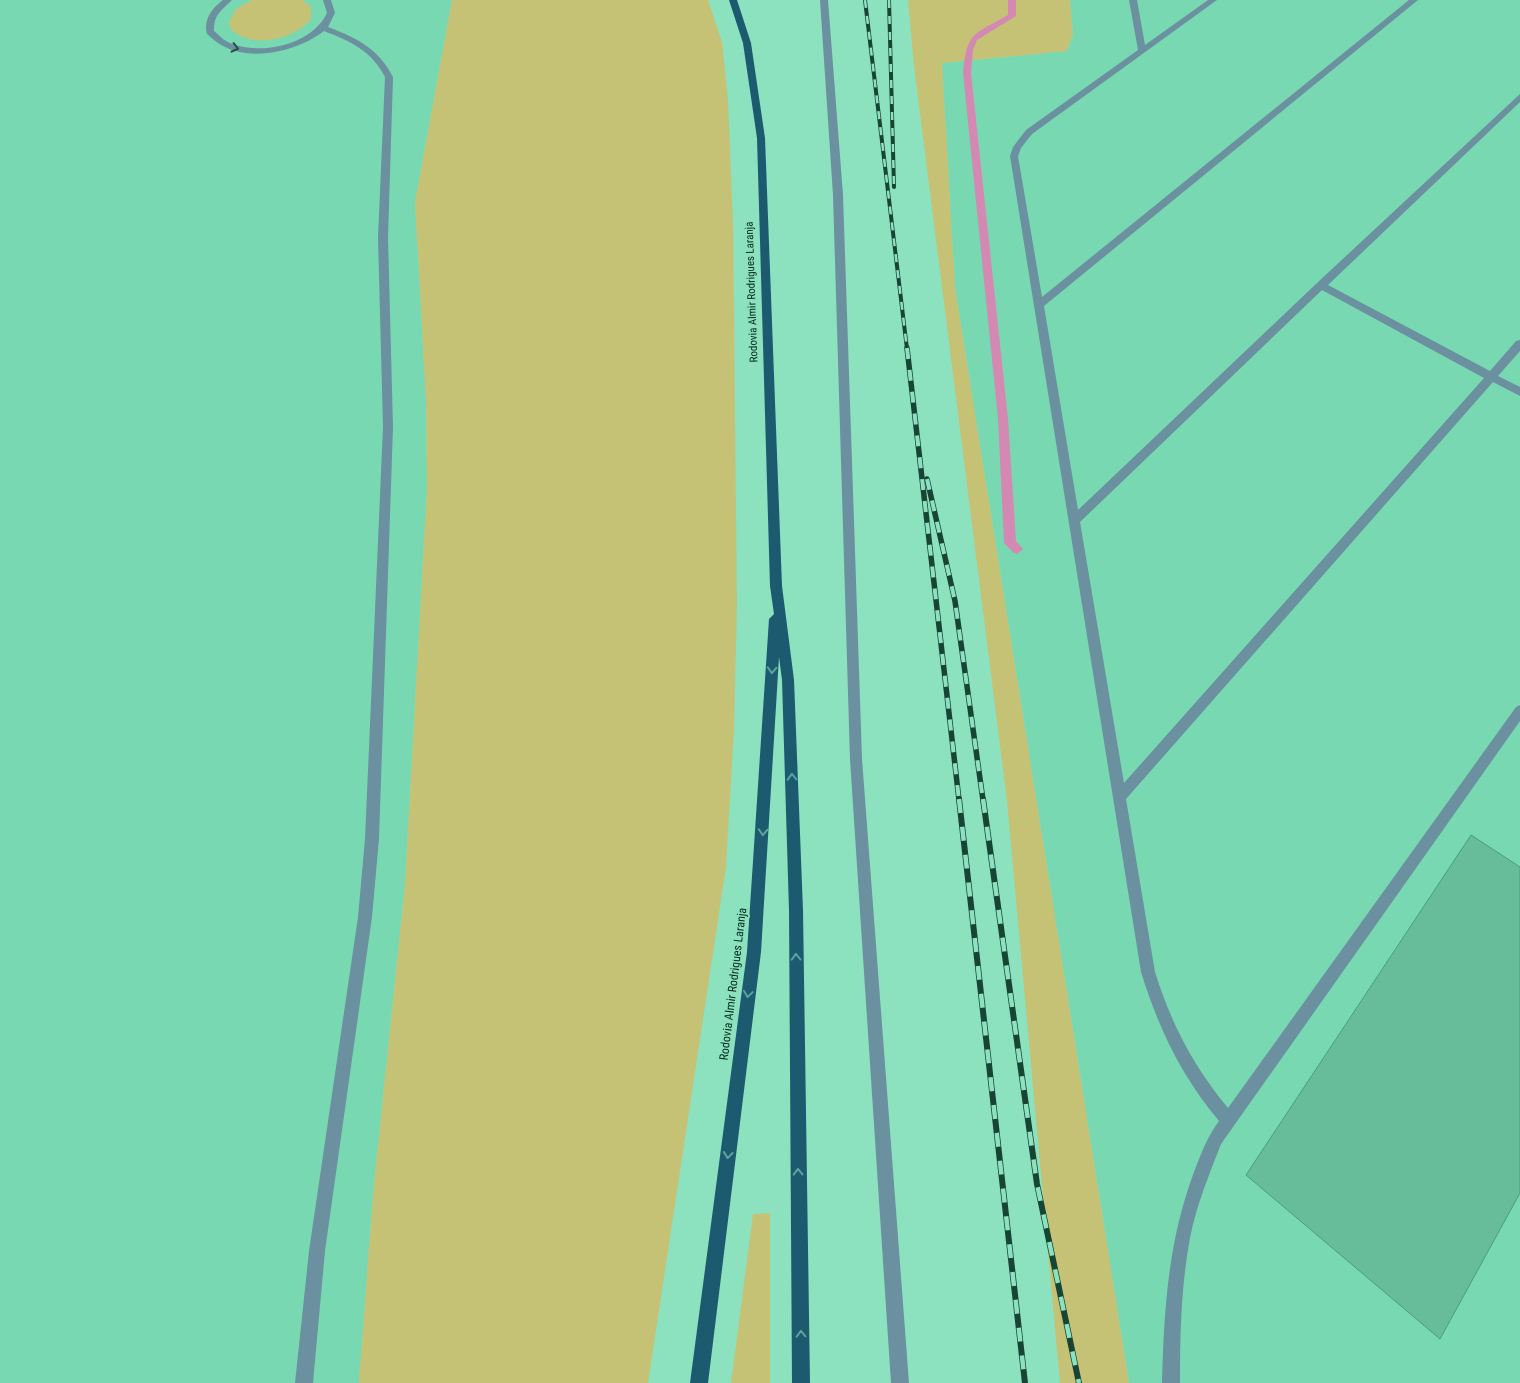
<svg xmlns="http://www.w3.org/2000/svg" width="1520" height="1383" font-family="'Roboto Condensed',sans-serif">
	<rect width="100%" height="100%" fill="#8ce1be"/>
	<g fill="#78d8b2">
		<polygon points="0,0 452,0 415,202 426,400 427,487 405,884 373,1194 359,1383 0,1383"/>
		<polygon points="1070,0 1520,0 1520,1383 1129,1383 955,288 942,63 1067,51 1073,35"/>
	</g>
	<g fill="#c5c276">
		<path d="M252,0H303L311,7V19C294,40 250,50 230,28L229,22L236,9Z"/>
		<polygon points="452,0 708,0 722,42 728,100 733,225 737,606 734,728 726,867 648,1383 359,1383 373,1194 405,884 427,487 426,400 415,202"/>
		<polygon points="908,0 1070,0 1073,35 1067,51 942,63 955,288 1129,1383 1060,1383 1007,801 914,66"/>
		<polygon points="770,1213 770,1383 731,1383 753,1214"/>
	</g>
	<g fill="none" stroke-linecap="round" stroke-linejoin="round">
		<path fill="#d489b2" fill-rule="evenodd" d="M1008,0H1016V16L977,40L973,50L971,73L1008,419L1016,541L1023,549L1017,554L1013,552L1004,543L998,419L963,73C967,31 974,35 1008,15Z"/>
	</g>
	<polygon fill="#67bc9a" stroke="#499e7e" points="1471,835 1520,867 1520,1193 1440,1339 1246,1175"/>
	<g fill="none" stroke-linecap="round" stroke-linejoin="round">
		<g fill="#6b909f" fill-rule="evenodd">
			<path d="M223,0H232C222,10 213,15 214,31C219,35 224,41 230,43C261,56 312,45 327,13L323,0H331L335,13L328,27C357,38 379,49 393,77L388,237L393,427L379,839L372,917L325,1251L313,1383H295L309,1251L358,917L365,839L383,427L378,237L385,77C372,51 350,41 324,31C298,51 253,62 223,46C217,43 212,38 207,34C203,20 212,8 223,0Z"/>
			<path d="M1129,0H1137L1145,45L1208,0H1217L1032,134L1021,148L1018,156L1042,297L1409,0H1418L1044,306L1078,510L1317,283L1520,94V102L1328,285L1490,371L1516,341L1520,340V351L1498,376L1520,387V396L1493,382L1126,799L1155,972C1171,1023 1193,1066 1228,1108L1516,707L1520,705V721L1221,1144C1209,1175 1196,1206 1190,1238C1181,1286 1180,1335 1180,1383H1162C1164,1309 1168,1242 1194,1172C1201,1154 1207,1137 1219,1121C1180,1074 1159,1029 1141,972L1010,156L1013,147L1026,130L1138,50ZM1322,290L1484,378L1124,783L1080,522Z"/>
		</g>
		<polygon fill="#6b909f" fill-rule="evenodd" points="820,0 828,0 843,195 862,759 909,1383 891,1383 850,759 833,195"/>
		<polygon fill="#1c5a70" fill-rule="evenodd" points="729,0 737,0 751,43 765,138 782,586 794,680 803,910 810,1383 792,1383 789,910 782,680 779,657 761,952 708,1383 690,1383 747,952 769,619 774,614 770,586 757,138 743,43"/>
		<g stroke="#174434" stroke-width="4">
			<g id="rail-far2">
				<polyline points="865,0 907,349"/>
				<polyline points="889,0 894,187"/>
			</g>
		</g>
		<g stroke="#174434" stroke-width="5.5">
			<g id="rail-far1">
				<polyline points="907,348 959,800"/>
				<polyline points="927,479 955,601 983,800"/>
			</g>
		</g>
		<g stroke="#174434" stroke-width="6">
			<g id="rail">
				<polyline points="959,799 1025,1383"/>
				<polyline points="983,799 1037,1184 1079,1383"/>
			</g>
		</g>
		<use href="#rail-far2" stroke="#8ce1be" stroke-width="2.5" stroke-dasharray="8" stroke-linecap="butt"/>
		<use href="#rail-far1" stroke="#8ce1be" stroke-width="4" stroke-dasharray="11" stroke-linecap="butt"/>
		<use href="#rail" stroke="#8ce1be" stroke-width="4.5" stroke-dasharray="14" stroke-linecap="butt"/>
	</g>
	<defs><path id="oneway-chevron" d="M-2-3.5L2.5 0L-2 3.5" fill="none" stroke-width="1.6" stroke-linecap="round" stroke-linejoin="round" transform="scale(1.25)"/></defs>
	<use stroke="#274d4a" href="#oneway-chevron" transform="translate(235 48) rotate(14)"/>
	<g stroke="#5aa49b">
		<use href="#oneway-chevron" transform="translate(772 670) rotate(93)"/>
		<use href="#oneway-chevron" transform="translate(792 777) rotate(-92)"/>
		<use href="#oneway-chevron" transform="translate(763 832) rotate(93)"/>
		<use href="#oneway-chevron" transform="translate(796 957) rotate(-91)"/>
		<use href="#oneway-chevron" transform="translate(748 994) rotate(98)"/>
		<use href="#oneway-chevron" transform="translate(728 1155) rotate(96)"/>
		<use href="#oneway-chevron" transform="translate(798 1172) rotate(-91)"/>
		<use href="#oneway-chevron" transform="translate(801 1334) rotate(-91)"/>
	</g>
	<g text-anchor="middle" stroke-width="4" stroke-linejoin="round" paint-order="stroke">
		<g font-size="11" fill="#03291c" stroke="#8ce1be">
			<text transform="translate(751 292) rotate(-92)" y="4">Rodovia Almir Rodrigues Laranja</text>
		</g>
		<g font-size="12" fill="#03291c" stroke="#8ce1be">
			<text transform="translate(733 984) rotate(-83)" y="4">Rodovia Almir Rodrigues Laranja</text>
		</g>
	</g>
</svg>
